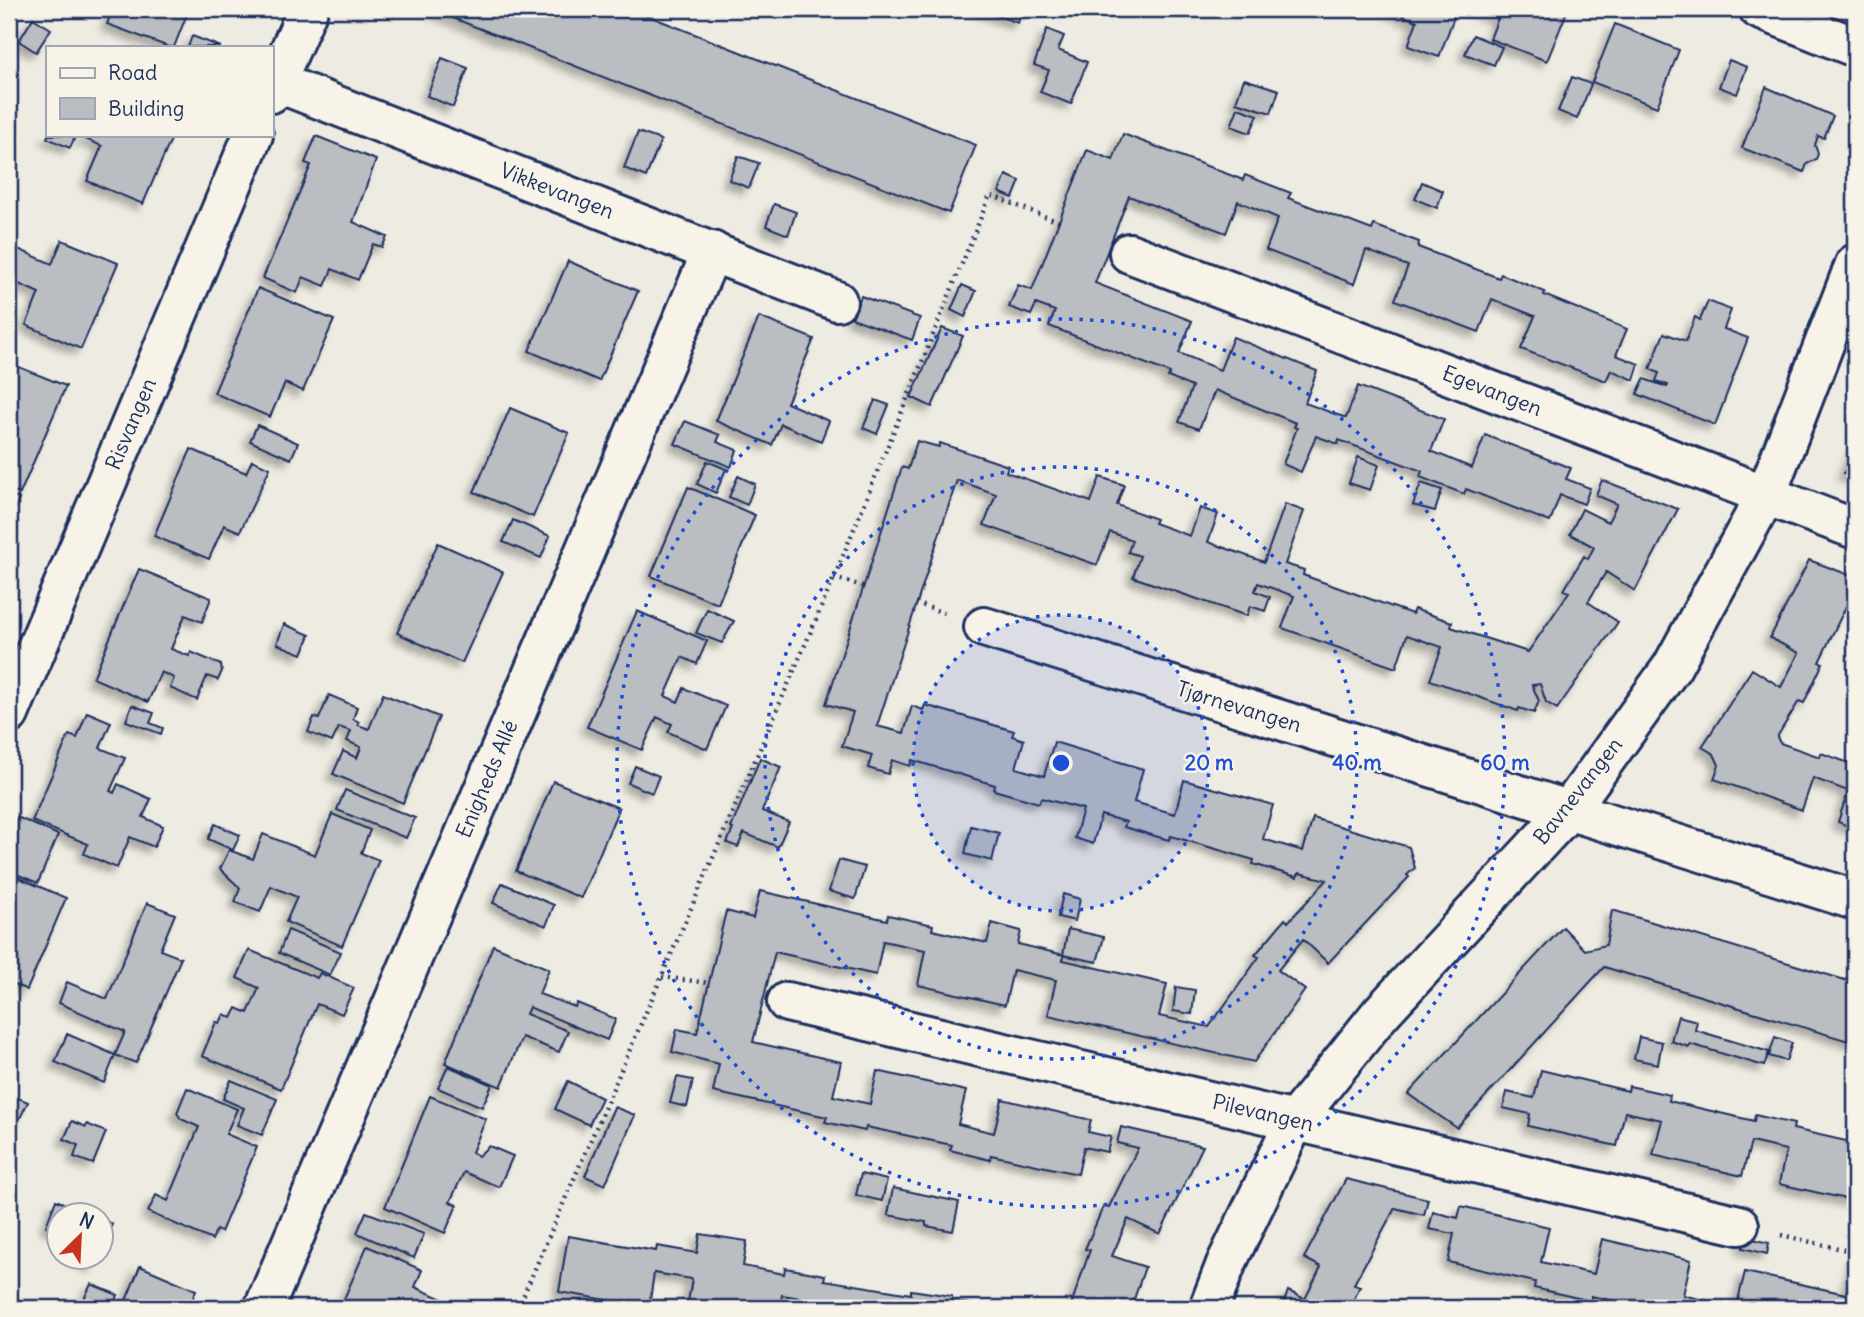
<svg xmlns="http://www.w3.org/2000/svg" width="1864" height="1317" font-family="Delius,sans-serif">
	<defs>
		<filter id="shadow"><feDropShadow dx="-6" dy="6" stdDeviation="3.5" flood-color="#0004"/></filter>
	</defs>
	<rect width="100%" height="100%" fill="#eeebe2"/>
	<filter id="ink" filterUnits="userSpaceOnUse"><feTurbulence type="fractalNoise" baseFrequency=".0143" numOctaves="2"/><feDisplacementMap in="SourceGraphic" scale="14" xChannelSelector="R" yChannelSelector="G"/><feConvolveMatrix kernelMatrix="1 2 1 2 8 2 1 2 1" color-interpolation-filters="sRGB"/></filter>
	<g filter="url(#ink)">
		<g fill="#babdc2" stroke="#1b2f5e" stroke-width="2" filter="url(#shadow)">
			<polygon points="113,9 189,9 174,47 169,47 107,24"/>
			<polygon points="430,9 631,9 976,145 949,213"/>
			<polygon points="980,9 1023,9 1018,23"/>
			<polygon points="1392,9 1457,9 1439,57 1408,46 1417,21 1391,11"/>
			<polygon points="1475,9 1568,9 1547,61 1490,39 1498,18"/>
			<polygon points="33,18 51,29 36,52 19,41"/>
			<polygon points="1615,24 1679,50 1657,107 1592,82"/>
			<polygon points="1047,29 1064,36 1058,50 1087,62 1071,104 1040,92 1049,70 1034,65"/>
			<polygon points="1473,35 1502,47 1494,65 1465,54"/>
			<polygon points="192,36 221,47 188,47"/>
			<polygon points="442,58 468,68 453,107 427,96"/>
			<polygon points="1729,60 1747,67 1737,94 1719,87"/>
			<polygon points="1572,77 1591,84 1577,119 1558,111"/>
			<polygon points="1244,79 1279,90 1271,113 1236,102"/>
			<polygon points="1766,87 1833,116 1824,138 1818,136 1815,145 1818,154 1816,159 1807,164 1804,172 1742,148"/>
			<polygon points="1238,108 1258,115 1250,133 1231,126"/>
			<polygon points="638,132 661,140 646,177 624,168"/>
			<polygon points="1123,134 1243,180 1245,175 1291,193 1288,198 1372,230 1374,225 1419,242 1418,247 1499,278 1501,274 1545,292 1544,295 1627,329 1616,355 1639,364 1634,380 1611,370 1606,381 1521,349 1535,316 1492,299 1479,332 1395,300 1408,266 1366,250 1354,284 1266,250 1278,218 1238,201 1226,233 1129,196 1095,283 1192,321 1179,353 1220,370 1233,337 1317,371 1305,403 1346,418 1358,386 1444,419 1431,451 1472,468 1485,435 1571,468 1566,479 1590,488 1584,504 1560,495 1550,522 1466,489 1464,494 1420,477 1422,471 1339,440 1338,444 1316,436 1301,472 1283,464 1297,428 1294,427 1296,423 1215,390 1199,429 1179,422 1192,387 1168,377 1170,373 1049,326 1055,311 1036,304 1031,315 1009,307 1018,285 1032,290 1087,150 1113,160"/>
			<polygon points="48,135 173,135 143,204 87,181 102,146 76,135 70,148 47,138"/>
			<polygon points="316,136 376,160 353,222 387,237 382,247 373,244 358,280 332,269 325,286 303,277 297,293 263,278 311,165 305,163"/>
			<polygon points="738,156 759,163 749,188 729,180"/>
			<polygon points="1006,175 1020,181 1013,198 999,192"/>
			<polygon points="1422,182 1443,191 1437,208 1415,199"/>
			<polygon points="774,204 796,212 788,235 766,226"/>
			<polygon points="62,240 118,263 81,349 26,325 39,293 17,283 9,303 9,245 52,264"/>
			<polygon points="568,261 638,291 599,381 529,351"/>
			<polygon points="962,285 976,291 965,317 951,310"/>
			<polygon points="258,288 334,320 303,391 285,383 270,417 214,393"/>
			<polygon points="861,296 920,318 912,340 852,318"/>
			<polygon points="1708,301 1731,310 1724,329 1748,338 1715,425 1637,394 1644,379 1667,387 1668,385 1656,381 1659,373 1650,369 1664,333 1686,341 1695,317 1700,320"/>
			<polygon points="759,317 814,339 787,403 829,421 821,441 781,424 772,445 716,421"/>
			<polygon points="942,328 963,336 932,407 911,397"/>
			<polygon points="14,365 66,386 20,494 9,489 9,377"/>
			<polygon points="875,400 889,405 877,434 863,428"/>
			<polygon points="510,408 569,433 533,517 474,492"/>
			<polygon points="685,421 720,435 717,442 737,450 731,467 675,444"/>
			<polygon points="257,425 298,443 291,459 250,441"/>
			<polygon points="917,441 939,447 940,443 1008,466 1006,472 1091,502 1100,477 1124,485 1117,505 1156,519 1154,523 1190,536 1200,508 1218,514 1208,542 1264,562 1285,504 1304,511 1285,564 1304,570 1303,575 1412,614 1414,609 1452,622 1451,627 1528,652 1569,592 1564,590 1584,556 1588,559 1594,547 1570,534 1582,509 1608,522 1617,504 1596,495 1602,480 1678,509 1635,591 1606,572 1588,602 1618,622 1557,709 1546,702 1540,684 1532,685 1539,701 1534,713 1519,708 1518,711 1430,680 1442,647 1407,635 1396,668 1282,628 1294,596 1258,583 1255,591 1270,597 1265,611 1250,606 1247,616 1133,577 1140,556 1128,552 1132,540 1110,532 1097,565 984,525 996,494 957,480 877,726 904,733 912,706 923,710 925,705 1014,731 1012,736 1024,740 1016,768 1044,776 1054,742 1143,769 1134,802 1175,814 1184,780 1273,805 1263,839 1303,851 1313,818 1409,847 1415,868 1407,875 1409,877 1328,963 1303,939 1278,970 1305,990 1254,1062 1048,1015 1056,980 1013,970 1005,1005 918,985 925,950 883,941 876,975 775,952 753,1042 841,1062 833,1096 870,1104 877,1071 966,1091 958,1124 994,1133 1002,1099 1091,1120 1088,1132 1111,1137 1107,1152 1084,1147 1078,1174 991,1155 990,1160 950,1150 952,1145 866,1127 865,1131 825,1122 827,1117 713,1092 719,1064 672,1052 677,1029 697,1033 726,911 753,918 760,891 887,920 888,915 933,925 932,930 987,943 992,923 1021,931 1018,944 1064,955 1063,960 1167,984 1159,1016 1209,1027 1259,957 1255,955 1285,919 1288,922 1327,880 1299,873 1297,877 1253,864 1254,860 1171,836 1169,840 1124,827 1126,822 1101,815 1093,844 1075,838 1083,809 1041,798 1039,803 994,790 995,785 912,760 910,766 892,760 888,774 868,768 872,755 842,746 853,712 826,704 902,467 908,469"/>
			<polygon points="1855,445 1855,478 1844,473"/>
			<polygon points="191,449 246,473 252,460 270,468 240,532 224,525 209,559 154,536"/>
			<polygon points="1358,457 1379,465 1370,490 1349,483"/>
			<polygon points="707,461 726,469 716,493 697,484"/>
			<polygon points="738,476 755,484 747,505 729,497"/>
			<polygon points="1421,483 1442,490 1435,511 1413,505"/>
			<polygon points="688,487 755,515 718,604 651,576"/>
			<polygon points="9,494 19,499 9,521"/>
			<polygon points="513,520 550,536 541,558 503,542"/>
			<polygon points="438,543 503,572 462,663 397,633"/>
			<polygon points="1809,560 1855,577 1855,595 1852,594 1819,662 1823,663 1804,703 1799,701 1777,737 1780,743 1820,757 1821,753 1855,765 1855,829 1838,822 1848,791 1813,778 1802,810 1714,779 1719,765 1714,754 1702,747 1752,669 1781,687 1799,653 1770,638"/>
			<polygon points="139,569 211,598 202,622 185,615 171,649 189,656 191,652 221,665 222,671 218,680 207,676 197,700 170,688 174,678 161,672 148,702 93,678"/>
			<polygon points="707,609 734,621 722,643 696,633"/>
			<polygon points="637,611 707,641 697,664 682,657 665,696 678,702 684,688 726,706 707,749 668,732 672,724 657,717 642,750 587,727"/>
			<polygon points="284,624 310,635 302,654 277,644"/>
			<polygon points="383,694 439,717 403,803 333,774 343,751 357,758 361,747 347,741 351,731 339,727 332,742 308,732 314,717 319,719 329,695 357,707 353,719 359,722 358,725 369,729"/>
			<polygon points="132,705 154,713 150,723 163,728 161,734 126,721"/>
			<polygon points="87,712 111,722 100,748 125,758 110,791 114,793 118,784 151,799 143,817 163,826 154,847 130,837 117,868 84,854 88,844 32,821 69,735 77,738"/>
			<polygon points="760,758 781,767 762,811 789,822 778,847 744,833 738,847 727,843 733,829 731,828"/>
			<polygon points="635,766 659,776 652,793 628,783"/>
			<polygon points="553,781 619,808 581,898 516,871"/>
			<polygon points="345,790 415,818 406,838 337,810"/>
			<polygon points="332,814 370,830 361,853 379,860 342,946 286,922 297,897 271,886 260,912 235,902 240,888 220,869 229,850 253,859 263,834 315,855"/>
			<polygon points="17,817 58,835 38,883 9,871 9,836"/>
			<polygon points="215,824 240,835 233,850 208,839"/>
			<polygon points="971,826 999,833 992,861 965,854"/>
			<polygon points="839,860 865,867 855,899 829,891"/>
			<polygon points="10,874 66,898 27,990 9,982"/>
			<polygon points="502,883 554,905 546,926 493,903"/>
			<polygon points="1063,894 1080,899 1075,921 1058,917"/>
			<polygon points="147,903 175,914 160,950 181,958 136,1063 115,1055 125,1032 59,1003 67,982 107,999"/>
			<polygon points="1612,910 1855,983 1855,1043 1604,967 1457,1128 1408,1094 1563,927 1585,950 1606,945"/>
			<polygon points="1068,929 1104,937 1097,962 1063,955"/>
			<polygon points="288,930 341,952 330,975 279,953"/>
			<polygon points="493,945 549,969 539,994 575,1007 577,1003 616,1019 607,1040 529,1007 526,1014 568,1031 559,1052 522,1037 501,1087 445,1063"/>
			<polygon points="249,950 317,978 320,973 354,988 342,1014 317,1004 281,1089 202,1056 216,1022 220,1023 224,1014 232,1018 237,1008 248,1013 259,988 237,978"/>
			<polygon points="1176,987 1195,990 1192,1014 1173,1011"/>
			<polygon points="1678,1016 1697,1021 1695,1030 1769,1052 1764,1066 1690,1044 1689,1047 1671,1041"/>
			<polygon points="67,1034 115,1055 104,1083 55,1062"/>
			<polygon points="1639,1037 1662,1042 1658,1064 1634,1059"/>
			<polygon points="1775,1037 1792,1043 1786,1061 1769,1056"/>
			<polygon points="448,1066 492,1085 482,1107 438,1088"/>
			<polygon points="1541,1070 1628,1091 1629,1086 1670,1095 1669,1101 1754,1121 1755,1115 1776,1120 1794,1124 1793,1129 1855,1143 1855,1201 1779,1184 1786,1150 1751,1142 1742,1176 1653,1155 1662,1120 1625,1112 1617,1146 1528,1126 1530,1114 1503,1108 1507,1092 1534,1098"/>
			<polygon points="677,1077 693,1080 687,1107 670,1103"/>
			<polygon points="231,1080 277,1099 262,1135 237,1125 244,1108 223,1099"/>
			<polygon points="568,1081 602,1098 589,1125 555,1109"/>
			<polygon points="187,1088 237,1109 226,1134 257,1147 221,1232 216,1230 212,1240 148,1212 156,1195 168,1201 199,1127 181,1119 177,1113"/>
			<polygon points="9,1094 28,1102 18,1122 9,1118"/>
			<polygon points="430,1096 486,1119 472,1152 478,1156 489,1146 513,1156 499,1187 464,1172 450,1202 457,1205 445,1233 385,1207"/>
			<polygon points="614,1107 635,1115 605,1185 585,1176"/>
			<polygon points="72,1121 86,1127 87,1124 106,1132 93,1164 74,1157 78,1145 64,1139"/>
			<polygon points="1121,1127 1203,1146 1160,1234 1128,1219 1112,1256 1145,1267 1131,1308 1070,1308 1090,1250 1085,1249 1104,1205 1109,1207 1138,1148 1117,1143"/>
			<polygon points="861,1174 887,1180 882,1201 856,1195"/>
			<polygon points="1346,1179 1428,1199 1424,1215 1395,1208 1354,1284 1360,1286 1350,1308 1282,1308 1288,1291 1305,1299 1321,1267 1304,1258"/>
			<polygon points="893,1188 959,1202 953,1231 926,1226 926,1222 888,1215"/>
			<polygon points="56,1200 93,1216 60,1216 60,1232 46,1226"/>
			<polygon points="1461,1206 1549,1227 1541,1262 1594,1274 1602,1239 1691,1260 1683,1295 1736,1308 1745,1272 1846,1294 1855,1250 1855,1308 1648,1308 1591,1296 1591,1301 1534,1288 1535,1282 1448,1262 1454,1234 1429,1229 1433,1212 1458,1218"/>
			<polygon points="366,1212 424,1234 414,1258 357,1233"/>
			<polygon points="102,1219 112,1224 102,1248"/>
			<polygon points="700,1234 747,1241 743,1266 784,1274 785,1268 825,1275 824,1280 911,1294 911,1290 952,1296 952,1301 993,1308 817,1308 819,1301 782,1295 780,1308 687,1308 692,1279 654,1273 649,1307 559,1292 568,1236 656,1251 657,1246 697,1253"/>
			<polygon points="1745,1237 1769,1243 1767,1254 1743,1248"/>
			<polygon points="367,1246 422,1270 415,1287 449,1302 447,1308 340,1308"/>
			<polygon points="75,1258 97,1258 94,1266"/>
			<polygon points="140,1266 196,1290 189,1308 123,1308"/>
			<polygon points="91,1284 118,1295 114,1305 120,1308 80,1308"/>
		</g>
		<g fill="none" stroke-linecap="round" stroke-linejoin="round">
			<g stroke="#1b2f5e" stroke-width="44">
				<g id="minor">
					<polyline points="1759,9 1855,47"/>
					<polyline points="276,82 837,301"/>
					<polyline points="271,93 308,9"/>
					<polyline points="1129,253 1855,529"/>
					<polyline points="984,627 1855,900"/>
					<polyline points="9,714 253,135"/>
					<polyline points="787,1002 1739,1225"/>
					<polyline points="264,1308 712,251"/>
					<polyline points="1209,1308 1226,1264 1295,1120 1380,1014 1569,810 1672,667 1766,495 1855,264"/>
				</g>
			</g>
			<g stroke="#1b2f5e" stroke-width="4.5" stroke-dasharray="2 5" stroke-linecap="butt">
				<polyline points="834,578 863,586"/>
				<polyline points="916,603 944,613"/>
				<polyline points="662,977 709,983"/>
				<polyline points="1781,1235 1855,1252"/>
				<polyline points="518,1308 834,578 990,195 1059,222"/>
			</g>
			<use href="#minor" stroke="#f7f3e8" stroke-width="38"/>
		</g>
	</g>
	<circle cx="1061" cy="763" r="148" fill="#1d4ed8" fill-opacity=".12"/>
	<g fill="none" stroke="#1d4ed8" stroke-width="3.5" stroke-dasharray="3.5 7">
		<circle cx="1061" cy="763" r="148"/>
		<circle cx="1061" cy="763" r="296"/>
		<circle cx="1061" cy="763" r="444"/>
	</g>
	<g text-anchor="middle" stroke-width="5" stroke-linejoin="round" paint-order="stroke">
		<g font-size="21" fill="#1b2f5e" stroke="#f7f3e8">
			<text transform="translate(557 191) rotate(21)" y="7">Vikkevangen</text>
			<text transform="translate(1492 391) rotate(21)" y="7">Egevangen</text>
			<text transform="translate(131 424) rotate(-67)" y="7">Risvangen</text>
			<text transform="translate(1239 707) rotate(17)" y="7">Tjørnevangen</text>
			<text transform="translate(487 779) rotate(-67)" y="7">Enigheds Allé</text>
			<text transform="translate(1578 791) rotate(-52)" y="7">Bavnevangen</text>
			<text transform="translate(1263 1113) rotate(13)" y="7">Pilevangen</text>
		</g>
	</g>
	<circle cx="1061" cy="763" r="10" fill="#1d4ed8" stroke="#f7f3e8" stroke-width="3.5"/>
	<g font-size="21" text-anchor="middle" font-weight="bold" fill="#1d4ed8" stroke="#f7f3e8" stroke-width="5" stroke-linejoin="round" paint-order="stroke">
		<text x="1209" y="770">20 m</text>
		<text x="1357" y="770">40 m</text>
		<text x="1505" y="770">60 m</text>
	</g>
	<rect width="1864" height="1317" fill="none" stroke="#f7f3e8" stroke-width="35"/>
	<rect x="18" y="18" width="1829" height="1282" fill="none" stroke="#1b2f5e" stroke-width="2.5" filter="url(#ink)"/>
	<rect x="46" y="46" width="228" height="91" fill="#f7f3e8" stroke="#9fa5b1" stroke-width="2"/>
	<rect x="60" y="68" width="35" height="10" fill="#f7f3e8" stroke="#9fa5b1" stroke-width="2"/>
	<text x="108" y="80" font-size="21" fill="#1b2f5e">Road</text>
	<rect x="60" y="98" width="35" height="21" fill="#babdc2" stroke="#9fa5b1" stroke-width="2"/>
	<text x="108" y="116" font-size="21" fill="#1b2f5e">Building</text>
	<g transform="translate(80 1236) rotate(24)"><circle r="33" fill="#f7f3e8" stroke="#9fa5b1" stroke-width="2"/>
	<path d="M0-5L12 26L0 18L-12 26Z" fill="#c8321e"/>
	<text y="-10" font-size="19" font-weight="bold" text-anchor="middle" fill="#1b2f5e">N</text>
	</g>
</svg>
